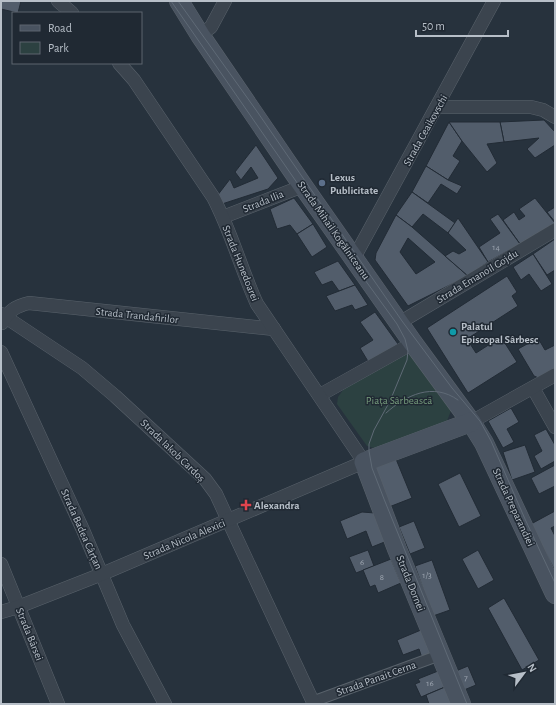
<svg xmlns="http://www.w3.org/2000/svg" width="556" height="705" font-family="'Alegreya Sans',sans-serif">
	<rect width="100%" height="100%" fill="#27323d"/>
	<polygon fill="#2c4141" points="411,354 452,408 447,421 378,449 367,446 337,404 338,397 343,390 399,356"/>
	<g fill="#525d6b" stroke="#222b35" fill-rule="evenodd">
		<polygon points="1,1 21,1 18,13 1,9"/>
		<polygon points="544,120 555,132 555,145 535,158 527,149 539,138 504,142 500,122"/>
		<polygon points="449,122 462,141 453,156 460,161 448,180 426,166"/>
		<polygon points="449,122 500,122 504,142 487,144 497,163 487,172 462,141"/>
		<polygon points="256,145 278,178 268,189 222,204 217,196 230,179 234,188 258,178 251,167 241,180 235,172"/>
		<polygon points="426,166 448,180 462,186 457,194 441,184 428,203 412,192"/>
		<polygon points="412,192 455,223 448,233 423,214 412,227 396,215"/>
		<polygon points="294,198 313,224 297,234 290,225 277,229 270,209"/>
		<polygon points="535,198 555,223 520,244 503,220 514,212 519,220 525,216 519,209"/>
		<polygon points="555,207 555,222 547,212"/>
		<polygon points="498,214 520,244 488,262 479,247 500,233 490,219"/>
		<path d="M396,215L412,227L468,276L408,306L375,260L376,253ZM408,238L435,262L416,274L400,252Z"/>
		<polygon points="458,218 488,262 468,276 445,256 453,251 459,254 466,250 448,233"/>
		<polygon points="313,224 327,247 312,257 297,234"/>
		<polygon points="555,239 555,270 547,275 533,254"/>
		<polygon points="533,254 552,284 541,291 529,274 521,280 513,267"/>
		<polygon points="338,261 355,285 339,291 332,281 322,285 314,272"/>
		<polygon points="507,276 517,292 512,296 518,306 467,339 476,353 501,337 517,362 468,393 427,328"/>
		<polygon points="355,285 368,305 355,310 352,305 335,311 326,296"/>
		<polygon points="375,312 398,344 393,351 369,363 360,348 373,340 360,322"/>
		<polygon points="538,338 545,350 555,345 555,371 541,379 534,376 518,349"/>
		<polygon points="511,408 519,422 507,429 514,442 503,448 488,421"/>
		<polygon points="546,429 555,445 555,461 541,469 534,456 542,451 534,435"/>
		<polygon points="525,445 535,472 512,480 503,452"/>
		<polygon points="396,459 412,498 389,507 374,468"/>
		<polygon points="555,465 555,486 539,494 531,478"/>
		<polygon points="460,473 481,516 459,527 438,484"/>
		<polygon points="555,511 555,526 551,528 555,536 555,571 531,524"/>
		<polygon points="362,512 375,513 387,541 372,547 366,531 347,539 340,521"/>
		<polygon points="414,521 425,548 410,554 399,527"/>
		<polygon points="368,550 374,566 356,573 349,557"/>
		<polygon points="478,550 494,580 478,589 462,559"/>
		<polygon points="391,559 401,583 378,593 375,585 370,587 363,570"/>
		<polygon points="432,560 450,610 433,616 415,566"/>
		<polygon points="504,598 539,660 522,670 488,608"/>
		<polygon points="421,630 431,654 422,658 419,649 403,655 397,640"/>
		<polygon points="468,666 476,685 464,690 456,671"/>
		<polygon points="438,671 445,687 421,697 415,684 420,682 418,679"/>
		<polygon points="445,687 452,704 429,704 426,695"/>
	</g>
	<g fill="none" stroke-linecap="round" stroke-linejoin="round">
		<g stroke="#59626b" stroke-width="12">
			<polyline id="pedestrian" points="312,702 440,655"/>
		</g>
		<g stroke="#59626b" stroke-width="14">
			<g id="minor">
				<polyline points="58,1 72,13"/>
				<polyline points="200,35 211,27 225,1"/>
				<polyline points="437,107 531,107 543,110 555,117"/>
				<polyline points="223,217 303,186"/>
				<polyline points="354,258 494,1"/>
				<polyline points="1,314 82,368 115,396 205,479 216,494 228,520 314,704"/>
				<path d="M2,323C8,311 16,306 29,303L274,329"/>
				<polyline points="399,323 555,230"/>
				<polyline points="1,352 83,530 123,625 165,704"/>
				<polyline points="533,388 555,427"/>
				<polyline points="320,395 413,343"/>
				<polyline points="471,422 555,375"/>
				<polyline points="1,564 58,704"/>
				<path d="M1,612L18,607L102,574L364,462L257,304C241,269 231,231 213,197L134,80L119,63"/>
			</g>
		</g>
		<g stroke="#59626b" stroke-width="20">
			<g id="secondary">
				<polyline points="179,1 200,35 303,186 413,343 471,422 484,443 555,594"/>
				<polyline points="461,704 397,549 364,462 471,422"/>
			</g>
		</g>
		<use href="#pedestrian" stroke="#3b444e" stroke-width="10"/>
		<use href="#minor" stroke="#3b444e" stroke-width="13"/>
		<use href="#secondary" stroke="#495360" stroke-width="19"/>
		<g stroke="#5f6a76" stroke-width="1">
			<polyline points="171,1 352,262 397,324 405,339 408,351 407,360 390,401 374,430 369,444 369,451 372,468 384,499 467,704"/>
			<polyline points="178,1 256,110 402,321 452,388 480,421 491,441 525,519 555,583"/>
			<path d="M386,413C406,395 433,382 458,400"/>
		</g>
	</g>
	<circle fill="#5c6f8a" stroke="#202933" stroke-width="1.5" cx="322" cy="183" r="4"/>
	<circle fill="#0f9aa8" stroke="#202933" stroke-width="1.5" cx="453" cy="332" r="4"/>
	<path fill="#e0444e" stroke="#202933" stroke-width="1.5" d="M244 499h4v4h4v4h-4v4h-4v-4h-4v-4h4z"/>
	<g text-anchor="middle" stroke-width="3" stroke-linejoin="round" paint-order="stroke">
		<g font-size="9" fill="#9ea6b1">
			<text x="496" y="250">14</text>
			<text x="362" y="565">6</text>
			<text x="427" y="578">1/3</text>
			<text x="382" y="580">8</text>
			<text x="466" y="681">7</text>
			<text x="430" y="686">16</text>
		</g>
		<g font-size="11" fill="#b7bfc8" stroke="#202933">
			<text transform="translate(425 130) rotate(-61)" y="4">Strada Ceaikovschi</text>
			<text transform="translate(263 201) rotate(-22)" y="4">Strada Ilia</text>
			<text transform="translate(334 230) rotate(55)" y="4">Strada Mihail Kogălniceanu</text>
			<text transform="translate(241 263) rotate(68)" y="4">Strada Hunedoarei</text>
			<text transform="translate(477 276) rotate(-31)" y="4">Strada Emanoil Gojdu</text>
			<text transform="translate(137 315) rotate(6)" y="4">Strada Trandafirilor</text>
			<text transform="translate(173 450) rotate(44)" y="4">Strada Iakob Cardoș</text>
			<text transform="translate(514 507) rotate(65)" y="4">Strada Preparandiei</text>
			<text transform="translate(82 529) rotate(66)" y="4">Strada Badea Cârțan</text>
			<text transform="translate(184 539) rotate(-23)" y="4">Strada Nicola Alexici</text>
			<text transform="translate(411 583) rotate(68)" y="4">Strada Dornei</text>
			<text transform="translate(30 634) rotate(68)" y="4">Strada Bârsei</text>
			<text transform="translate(376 678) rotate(-20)" y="4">Strada Panait Cerna</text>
		</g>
		<g font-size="11" font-weight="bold" fill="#b7bfc8" stroke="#202933" text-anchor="start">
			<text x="330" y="181">Lexus<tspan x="330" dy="13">Publicitate</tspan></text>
			<text x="461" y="330">Palatul<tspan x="461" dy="13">Episcopal Sârbesc</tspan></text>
			<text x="254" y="509">Alexandra</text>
		</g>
		<g font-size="11" fill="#779c7d" stroke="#202933">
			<text x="399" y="404">Piața Sârbească</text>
		</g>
	</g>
	<rect width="556" height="705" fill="none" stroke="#b7bfc8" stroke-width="4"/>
	<rect x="12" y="12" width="130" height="52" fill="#202933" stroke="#5c656f"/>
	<rect x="20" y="25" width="20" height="6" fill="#495360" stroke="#5c656f"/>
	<text x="48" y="32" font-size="12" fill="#b7bfc8">Road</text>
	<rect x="20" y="42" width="20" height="12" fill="#2c4141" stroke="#5c656f"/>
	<text x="48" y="52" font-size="12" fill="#b7bfc8">Park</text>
	<g transform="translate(524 673) rotate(58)" stroke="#202933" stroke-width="3" paint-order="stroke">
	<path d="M0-3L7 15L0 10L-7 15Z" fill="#b7bfc8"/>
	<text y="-6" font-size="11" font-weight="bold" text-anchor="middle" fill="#b7bfc8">N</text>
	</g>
	<path d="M416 30v6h92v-6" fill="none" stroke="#b7bfc8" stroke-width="2"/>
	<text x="422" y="30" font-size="12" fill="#b7bfc8" stroke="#202933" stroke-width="3" paint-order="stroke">50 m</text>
</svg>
